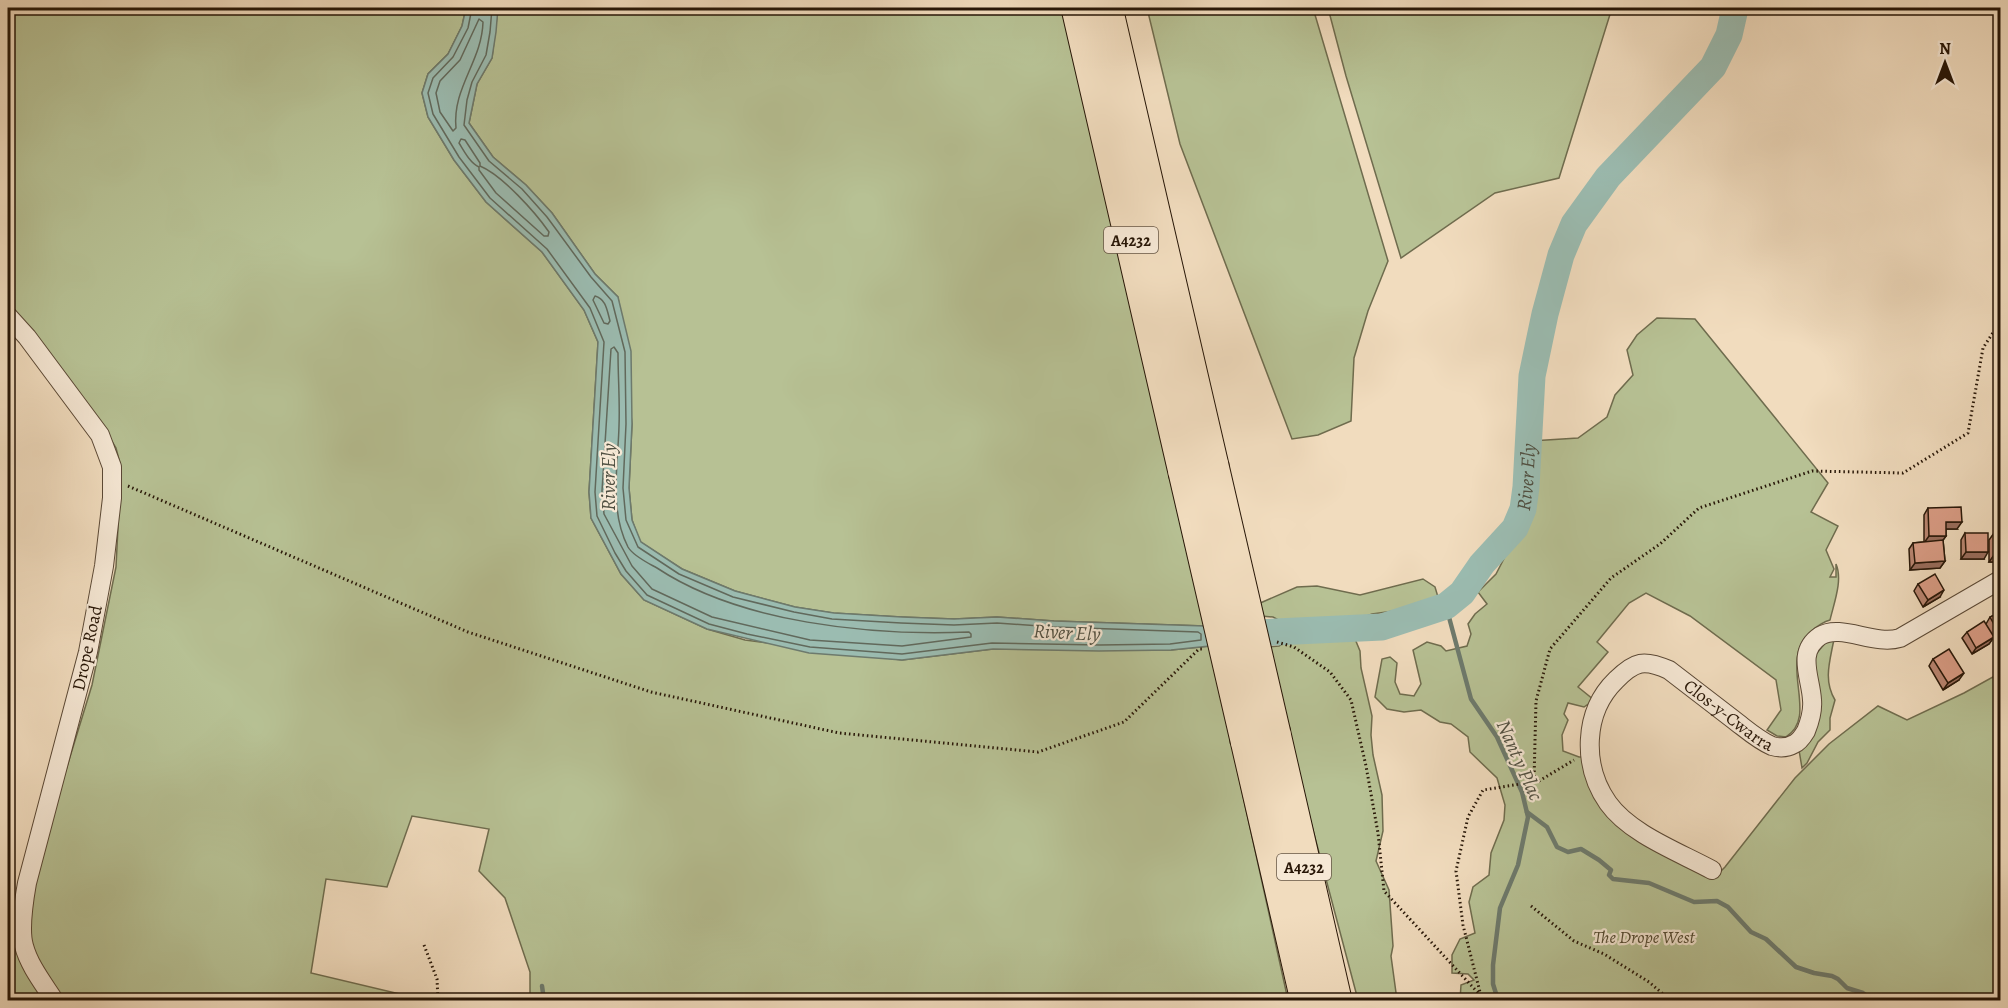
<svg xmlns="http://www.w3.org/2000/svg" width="2008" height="1008" font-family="Alegreya,serif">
	<rect width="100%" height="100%" fill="#f1dcbe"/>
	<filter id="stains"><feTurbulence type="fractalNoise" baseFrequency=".00333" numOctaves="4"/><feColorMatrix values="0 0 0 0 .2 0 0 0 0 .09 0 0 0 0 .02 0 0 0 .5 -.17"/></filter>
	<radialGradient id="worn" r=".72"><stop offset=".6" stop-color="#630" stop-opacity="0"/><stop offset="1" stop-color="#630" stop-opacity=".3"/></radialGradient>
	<g fill="#b7c194" stroke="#6f6c4e" stroke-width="1.5">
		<polygon points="8,8 466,8 462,26 448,54 428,74 422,93 428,117 454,160 486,202 542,252 584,310 598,342 589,492 591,518 621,574 644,600 707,629 745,640 902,660 993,649 1171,650 1210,646 1288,1000 530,1000 530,972 505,898 479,871 489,829 412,816 387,887 326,879 311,973 425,1000 62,1000 31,947 28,908 51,819 92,685 116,567 121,467 116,448 107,433 8,307"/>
		<polygon points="498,8 1063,8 1205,626 1054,621 997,617 954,619 901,617 833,613 795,607 735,591 682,569 640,542 632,520 629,488 632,424 618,297 595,274 552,213 526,185 493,157 469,123 477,84 492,58"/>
		<polygon points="1147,8 1313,8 1388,261 1368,311 1354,358 1351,421 1318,435 1292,439 1180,144"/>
		<polygon points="1328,8 1612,8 1559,178 1495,193 1401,258 1346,76"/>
		<path d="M1657,318L1695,319L1828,483L1811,512L1838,526L1826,550L1834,569L1830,577H1836V564C1843,580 1834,603 1830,620C1822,622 1816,627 1810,632C1777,662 1820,716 1786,737L1777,736L1767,730L1781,710L1776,680L1690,616L1646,593L1629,603L1597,642L1608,652L1578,687L1594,700L1584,707L1568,703L1564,714L1568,720L1562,735L1563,751L1579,757H1582L1583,725L1593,788L1713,879L1725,867L1795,778L1829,744L1878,706L1907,720L1964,693L2000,673V1000H1460L1461,985L1474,980L1468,974L1452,973V955L1460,939L1475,933L1469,902L1473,887L1489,875L1491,853L1504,820L1505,805L1497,778L1470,752L1468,737L1451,724L1440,722L1421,710L1404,712L1387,709L1375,697L1382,659L1390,657L1397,663L1395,682L1400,694L1414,696L1421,684L1413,650L1427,642L1441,646L1446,651L1467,646L1471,634L1468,624L1475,614L1487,604L1478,592L1496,574L1510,547L1524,534L1527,524L1523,522L1531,441L1578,438L1607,417L1615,395L1633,375L1627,350L1637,335Z"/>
		<polygon points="1423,579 1435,587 1438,597 1430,606 1372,614 1359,619 1299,623 1284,623 1273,617 1261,616 1258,604 1297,587 1317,586 1360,595"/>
		<polygon points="1328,633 1355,639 1360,651 1361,668 1372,716 1371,735 1373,755 1382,795 1383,831 1376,861 1389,890 1393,946 1391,956 1397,1000 1358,1000 1304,796 1268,647 1279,646 1297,635"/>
		<path d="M1834,639C1830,661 1823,680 1835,700L1830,718V730L1818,742L1807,763L1802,768L1799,750L1816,654L1827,641Z"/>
		<polygon points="8,895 13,898 13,944 43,1000 8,1000"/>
	</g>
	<polygon fill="#9bbcb1" stroke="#6d7a6d" stroke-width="1.5" points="466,8 498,8 496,32 492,58 477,84 469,123 493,157 526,185 552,213 595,274 618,297 631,351 632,424 629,488 632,520 641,542 682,569 735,591 795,607 834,613 902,617 954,619 997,617 1054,621 1205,626 1210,646 1171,650 1099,651 993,649 902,660 809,653 707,629 644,600 621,574 591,518 589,492 598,342 584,310 542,252 486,202 454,160 428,117 422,93 428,74 448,54 462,26"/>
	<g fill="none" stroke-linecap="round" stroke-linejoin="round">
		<g stroke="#61695c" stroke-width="1.5">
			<polyline points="472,8 468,28 453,57 433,78 428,93 433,114 459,157 490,198 547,249 590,308 604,342 595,492 597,516 615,553 626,571 647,595 709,624 747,634 810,647 902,654 992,643 1100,645 1170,644 1201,640 1201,634 1198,632 1054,627 997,623 954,625 901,623 832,619 794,612 733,597 679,574 638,547 626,520 623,488 626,424 625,352 612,301 591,277 547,217 522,189 489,161 464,125 467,100 472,82 486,55 490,32 492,8"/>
			<path d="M479,19L483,22C482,61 452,88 456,128L453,131L440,112L436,93L440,81L460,60Z"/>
			<path d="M461,139L465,140L480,163V166C502,175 535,212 549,232L548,236H544L496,193L479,170V167C470,163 464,151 459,143Z"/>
			<path d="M595,296C606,299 607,310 610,321L608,324L604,323L593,300Z"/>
			<path d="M614,347L618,353C618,377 620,402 619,426C618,466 609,510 628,547C633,556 648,563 657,568C740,623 871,636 969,632L971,634V637L902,646L810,640L712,617L652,589L632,566L604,514L602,491L611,349Z"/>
		</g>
		<g stroke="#6d7a6d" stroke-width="4.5">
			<polyline points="1446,606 1471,699 1497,737 1522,792 1528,817 1518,865 1500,908 1493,965 1493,984 1498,1000"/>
			<polyline points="1527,812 1547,827 1557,847 1568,852 1581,849 1599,860 1611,870 1609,875 1613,879 1649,883 1694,902 1717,901 1728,907 1751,932 1766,939 1796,967 1814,973 1832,976 1838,979 1847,988 1863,993 1873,1000"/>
			<polyline points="542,986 544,1000"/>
		</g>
		<path stroke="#9bbcb1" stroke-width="27" id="s1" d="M1233,634L1382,627L1446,606L1462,593L1482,564L1515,528L1523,509L1526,487L1532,376L1545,314L1561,255L1574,224L1608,177L1713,67L1729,35L1734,13L1733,8"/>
		<g stroke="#5a4835" stroke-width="20">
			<g id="street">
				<path d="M8,316L27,337L100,435L112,467V498L104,566L88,652L27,883C24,900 19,929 24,946C29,965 43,983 54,1000"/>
				<path id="s2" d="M1712,870C1679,852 1630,834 1608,803C1582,766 1583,712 1616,680C1635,661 1644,659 1669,670C1690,686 1712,703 1734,720C1746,729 1758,740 1772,746C1779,748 1787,748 1794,744C1799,742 1803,736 1806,731C1810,721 1813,710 1812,700C1811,678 1796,652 1820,636C1841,623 1874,646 1900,638L2000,580"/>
			</g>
		</g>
		<g stroke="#271607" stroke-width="35">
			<g id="highway">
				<polyline points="1078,8 1185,472"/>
				<polyline points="1106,8 1212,466"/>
				<polyline points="1274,734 1335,1000"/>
				<polyline points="1247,740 1307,1000"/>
			</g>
		</g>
		<g stroke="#271607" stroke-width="3" stroke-dasharray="1.5 3" stroke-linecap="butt">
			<polyline points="128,486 468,632 651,692 839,733 1038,752 1124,722 1199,649 1202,649"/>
			<polyline points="1277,642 1294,647 1330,672 1351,700 1366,766 1378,833 1384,891 1481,996"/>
			<polyline points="1534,781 1536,701 1550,649 1611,578 1660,544 1699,508 1812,471 1903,473 1968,433 1983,348 2000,322"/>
			<polyline points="1531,906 1574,941 1604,954 1649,982 1670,1000"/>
			<polyline points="424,945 437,979 438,1000"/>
			<polyline points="1482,1000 1463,925 1456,871 1468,817 1483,790 1539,781 1574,760"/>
		</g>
		<use href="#street" stroke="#f6e8d5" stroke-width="18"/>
		<use href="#highway" stroke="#f1dcbe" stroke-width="33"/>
		<g stroke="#271607" stroke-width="35" stroke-linecap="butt">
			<g id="highway-bridge">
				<polyline points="1212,466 1274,734"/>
				<polyline points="1185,472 1247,740"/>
			</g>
		</g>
		<use href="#highway-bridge" stroke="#f1dcbe" stroke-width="33"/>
	</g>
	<g fill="#bb8672" stroke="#271607" stroke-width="1.5">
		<polygon points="1928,508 1957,529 1946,529 1946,536 1943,540 1945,561 1940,568 1910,570 1909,549 1913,543 1924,542 1924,515"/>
		<polygon points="1965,533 1984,559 1961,559 1961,540"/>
		<polygon points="1994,533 2001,562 1989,562 1989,540"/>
		<polygon points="1918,584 1940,597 1923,607 1914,591"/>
		<polygon points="2001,612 2001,640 1996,642 1993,638 1989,644 1972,654 1962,638 1967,632 1986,624 1990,617"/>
		<polygon points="1933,659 1959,680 1943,690 1929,666"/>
	</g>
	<g fill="#996d5d" stroke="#271607" stroke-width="1.5">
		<polygon points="1946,522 1962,522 1957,529 1941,529"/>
		<polygon points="1929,536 1946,536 1941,543 1924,543"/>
		<polygon points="1966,552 1988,552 1984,559 1961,559"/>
		<polygon points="1994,555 2001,555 2001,562 1989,562"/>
		<polygon points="1945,561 1940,568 1910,570 1915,563"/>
		<polygon points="1944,590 1940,597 1923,607 1928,600"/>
		<polygon points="1994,637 1989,644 1972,654 1976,648"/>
		<polygon points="1964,673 1959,680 1943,690 1948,683"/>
	</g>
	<g fill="#da9c85" stroke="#271607" stroke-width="1.5">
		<polygon points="1961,507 1962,522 1946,522 1946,536 1929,536 1928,508"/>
		<polygon points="1965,533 1988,533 1988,552 1966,552"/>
		<rect x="1994" y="533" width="7" height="22"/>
		<polygon points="1943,540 1945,561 1915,563 1913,543"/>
		<polygon points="1935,574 1944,590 1928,600 1918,584"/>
		<polygon points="2001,612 2001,635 2000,635 1990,617"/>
		<polygon points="1984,621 1994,637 1976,648 1967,632"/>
		<polygon points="1949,649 1964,673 1948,683 1933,659"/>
	</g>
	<g text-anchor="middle" stroke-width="4.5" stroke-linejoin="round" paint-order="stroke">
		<g fill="#f6e8d5" stroke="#655545" stroke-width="1.5">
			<rect x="1104" y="227" width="54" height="26" rx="4.5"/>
			<rect x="1277" y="854" width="54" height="26" rx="4.5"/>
		</g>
		<g font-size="16" font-weight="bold" fill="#271607">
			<text x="1131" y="246">A4232</text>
			<text x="1304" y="873">A4232</text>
		</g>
		<g font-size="18" fill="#271607" stroke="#f6e8d5">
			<text transform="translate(87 648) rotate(-78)" y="6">Drope Road</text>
			<text dy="6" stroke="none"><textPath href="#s2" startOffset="393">Clos-y-Cwarra</textPath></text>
		</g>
		<g font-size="18" font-style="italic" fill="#524931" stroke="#f6e8d5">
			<text x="1644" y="943">The Drope West</text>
		</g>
		<g font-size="20" font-style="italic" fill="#505042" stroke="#f6e8d5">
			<text transform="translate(608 477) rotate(-90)" y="7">River Ely</text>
			<text dy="7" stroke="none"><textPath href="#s1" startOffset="374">River Ely</textPath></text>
			<text transform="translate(1067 632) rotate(3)" y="7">River Ely</text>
			<text transform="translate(1520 760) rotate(66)" y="7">Nant y Plac</text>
		</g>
	</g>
	<rect width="2008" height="1008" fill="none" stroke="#f1dcbe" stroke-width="30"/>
	<rect x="9" y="9" width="1990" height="990" fill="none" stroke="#271607" stroke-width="3"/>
	<rect x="15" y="15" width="1978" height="978" fill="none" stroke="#271607" stroke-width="1.5"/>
	<g transform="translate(1945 63)" stroke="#f6e8d5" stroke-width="4.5" paint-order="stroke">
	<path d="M0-4.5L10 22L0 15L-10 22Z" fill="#271607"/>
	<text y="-9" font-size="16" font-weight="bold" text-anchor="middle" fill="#271607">N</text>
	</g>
	<rect width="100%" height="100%" filter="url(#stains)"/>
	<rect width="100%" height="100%" fill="url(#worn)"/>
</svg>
